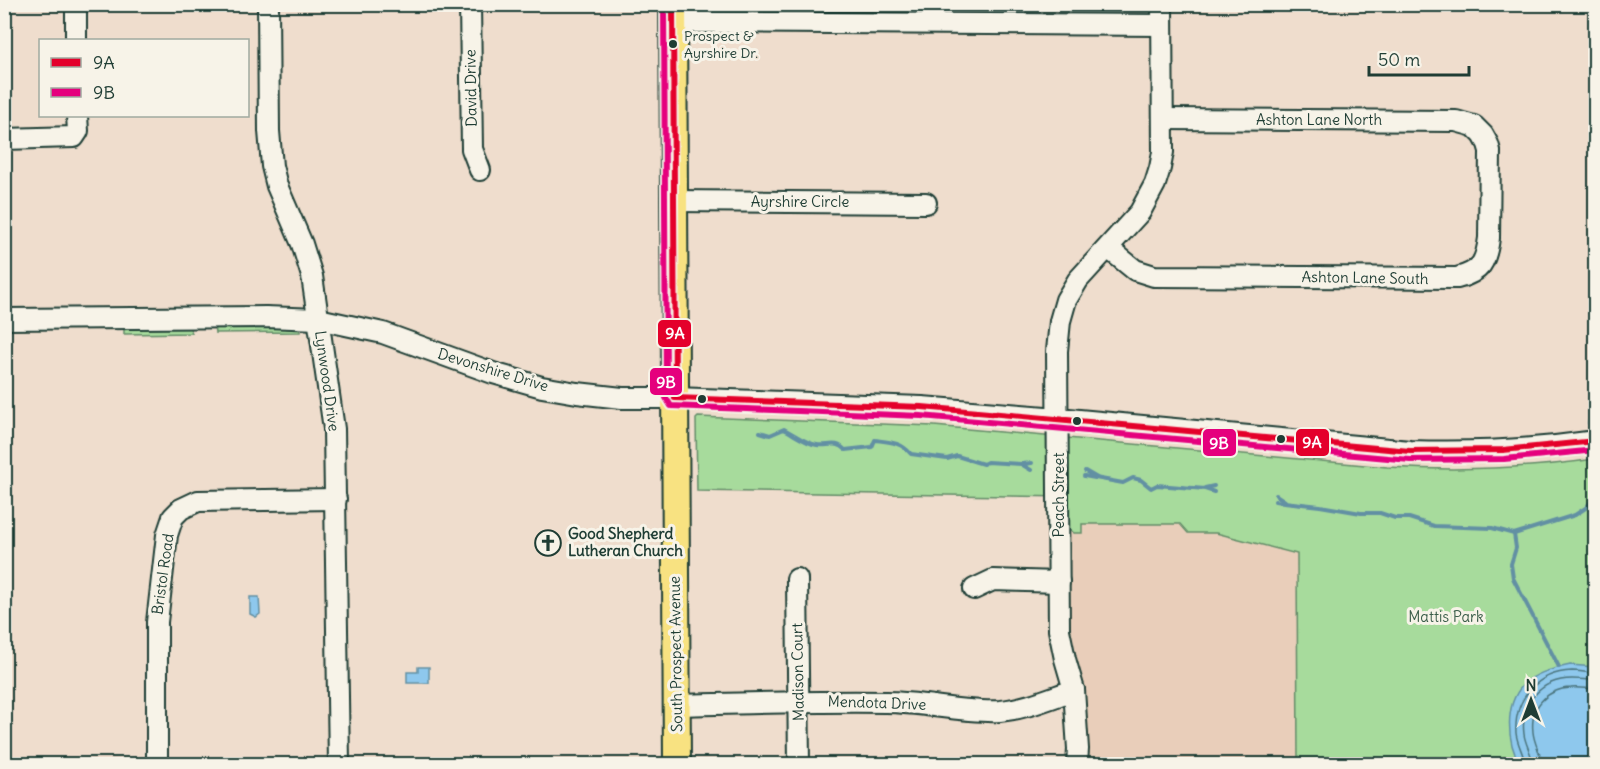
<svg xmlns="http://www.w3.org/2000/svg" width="1600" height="769" font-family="Delius,sans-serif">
	<rect width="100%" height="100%" fill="#efddcd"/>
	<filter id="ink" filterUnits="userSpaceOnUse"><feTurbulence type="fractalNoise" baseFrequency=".0167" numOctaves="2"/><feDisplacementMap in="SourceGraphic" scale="12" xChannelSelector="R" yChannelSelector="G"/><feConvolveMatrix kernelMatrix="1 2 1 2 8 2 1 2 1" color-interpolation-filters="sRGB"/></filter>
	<g filter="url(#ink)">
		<polygon fill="#e9ceba" points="1082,524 1180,524 1188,533 1216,533 1297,554 1298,764 1088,764 1086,704 1068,627 1067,527"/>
		<g fill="#a7db9c" stroke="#638c68" stroke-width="1.5">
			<polygon points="214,325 300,326 300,332 215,333"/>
			<polygon points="126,326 189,326 192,333 124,334 124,328"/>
			<path d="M698,417L934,426L1387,467C1457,471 1526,469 1595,459V764H1298L1297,554L1216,533H1188L1180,524H1082V533H1074L1067,527V497L697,491L696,419Z"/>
		</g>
		<g fill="#8ec8ed" stroke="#6290a3" stroke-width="1.5">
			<polygon points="250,597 259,597 260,614 256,617 250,614"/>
			<path d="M1570,665L1595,667V764H1520C1507,743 1504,705 1523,685C1536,672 1553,669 1570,665Z"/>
			<polygon points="418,667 429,667 429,683 407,683 407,672 418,672"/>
		</g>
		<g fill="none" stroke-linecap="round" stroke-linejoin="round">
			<g stroke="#4b757e" stroke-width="1.5">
				<path d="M1525,764C1524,754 1517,744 1516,733C1514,699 1537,672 1572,671C1580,671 1588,673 1596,673"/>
				<path d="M1533,764C1532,754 1525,744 1524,734C1520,703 1541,679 1572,679C1580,679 1588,680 1596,680"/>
				<path d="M1542,764C1541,753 1534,744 1533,732C1530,707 1546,689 1571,688C1579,687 1588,689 1596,689"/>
			</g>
			<g stroke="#6290a3" stroke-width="4">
				<polyline points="1589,423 1596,406"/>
				<path d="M760,432L770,435L784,429C794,434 805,443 817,445C828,447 836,440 845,450L872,447L875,440C890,442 901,442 911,454L947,459L957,456L983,464L987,462L1021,464L1031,470"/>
				<polyline points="1594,460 1596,493"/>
				<polyline points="1022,464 1032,463"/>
				<polyline points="1085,471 1097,478"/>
				<polyline points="1084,476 1123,483 1133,478 1141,480 1151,488 1157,485 1205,489 1214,492"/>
				<polyline points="1205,488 1214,486"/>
				<polyline points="1276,495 1285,501"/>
				<polyline points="1275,501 1320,506 1361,513 1380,513 1395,518 1409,518 1434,526 1492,528 1514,534 1575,515 1587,507 1596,494"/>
				<polyline points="1514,534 1516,548 1511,564 1513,578 1559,667"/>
			</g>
			<g stroke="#1f3d34" stroke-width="24">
				<g id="minor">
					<polyline points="76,4 76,40"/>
					<polyline points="268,4 269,131 272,166 277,186 302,244 312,276 334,429 339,764"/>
					<polyline points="470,4 472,149 480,170"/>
					<polyline points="673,22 1162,25"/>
					<polyline points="4,139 74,137 78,131 77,116"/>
					<polyline points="673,201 926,203"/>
					<path d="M1108,248L1135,270L1154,276L1457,278C1481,272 1486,262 1489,238L1490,151L1488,144L1483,135L1474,126L1456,121L1163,119"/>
					<path d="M4,319L266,317L318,319L383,333L493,373L542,387L577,393L622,398H675L922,407L1058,418L1410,451C1472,453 1534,450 1596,441"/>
					<polyline points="797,579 799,764"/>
					<polyline points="974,589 993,580 1059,582"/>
					<path d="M677,705C747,703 816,701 886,702C924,702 962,713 1000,711C1025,709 1050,698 1074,690"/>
					<polyline points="157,764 157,622 167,535 173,517 181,509 198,501 336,499"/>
					<polyline points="1077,764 1078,749 1074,690 1065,659 1059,630 1057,351 1060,321 1066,300 1078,280 1140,212 1155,184 1160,168 1163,152 1162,4"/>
				</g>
			</g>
			<g stroke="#1f3d34" stroke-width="30">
				<polyline id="major" points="673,4 677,764"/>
			</g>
			<use href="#minor" stroke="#f7f3e8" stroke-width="20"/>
			<use href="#major" stroke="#f8e281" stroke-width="26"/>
			<g stroke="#f7f3e8" stroke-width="10">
				<polyline id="bus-1" points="673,4 675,398 922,407 1410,451 1503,450 1596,441"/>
			</g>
			<g stroke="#f7f3e8" stroke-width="10">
				<polyline id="bus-2" points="664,4 666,398 671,406 921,416 1410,460 1504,459 1596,450"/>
			</g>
			<use href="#bus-1" stroke="#e4002b" stroke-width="6"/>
			<use href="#bus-2" stroke="#e5007d" stroke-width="6"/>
		</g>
	</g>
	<defs>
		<g id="church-ring" transform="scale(1.35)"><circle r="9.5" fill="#f7f3e8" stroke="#1f3d34" stroke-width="1.5"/><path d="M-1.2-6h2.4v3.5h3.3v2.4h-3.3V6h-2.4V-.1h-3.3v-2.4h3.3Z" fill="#1f3d34"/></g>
	</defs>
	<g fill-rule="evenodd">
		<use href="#church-ring" x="548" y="543"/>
	</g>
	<g fill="#1f3d34" stroke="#f7f3e8" stroke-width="2">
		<circle cx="673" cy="44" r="5"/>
		<circle cx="702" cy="399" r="5"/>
		<circle cx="1077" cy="421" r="5"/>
		<circle cx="1281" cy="439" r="5"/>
	</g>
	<g text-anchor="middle" stroke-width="6" stroke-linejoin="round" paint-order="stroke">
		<g font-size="14" fill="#1f3d34" stroke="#f7f3e8" text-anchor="start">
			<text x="684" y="41">Prospect &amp;<tspan x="684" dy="17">Ayrshire Dr.</tspan></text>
		</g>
		<g font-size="15" fill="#1f3d34" stroke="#f7f3e8">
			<text transform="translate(471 88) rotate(-91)" y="5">David Drive</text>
			<text x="1319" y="125">Ashton Lane North</text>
			<text x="800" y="207">Ayrshire Circle</text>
			<text transform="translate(1365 278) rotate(1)" y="5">Ashton Lane South</text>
			<text transform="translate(493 370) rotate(17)" y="5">Devonshire Drive</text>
			<text transform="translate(327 381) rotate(82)" y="5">Lynwood Drive</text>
			<text transform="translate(1059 495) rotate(-90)" y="5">Peach Street</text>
			<text transform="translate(163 574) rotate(-82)" y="5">Bristol Road</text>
			<text transform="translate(676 654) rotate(-91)" y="5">South Prospect Avenue</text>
			<text transform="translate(798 672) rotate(-91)" y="5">Madison Court</text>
			<text transform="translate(877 703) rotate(2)" y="5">Mendota Drive</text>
		</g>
		<g font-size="15" font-weight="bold" fill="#1f3d34" stroke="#f7f3e8" text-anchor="start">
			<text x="568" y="539">Good Shepherd<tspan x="568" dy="17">Lutheran Church</tspan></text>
		</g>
		<g font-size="15" fill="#3a5d49" stroke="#f7f3e8">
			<text x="1446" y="622">Mattis Park</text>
		</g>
	</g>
	<g stroke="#f7f3e8" stroke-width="2">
		<rect x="657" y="319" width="35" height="29" rx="6" fill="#e4002b"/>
		<rect x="649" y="367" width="34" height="29" rx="6" fill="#e5007d"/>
		<rect x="1295" y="428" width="35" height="29" rx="6" fill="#e4002b"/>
		<rect x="1202" y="428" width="35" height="29" rx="6" fill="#e5007d"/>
	</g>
	<g font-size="16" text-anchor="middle" font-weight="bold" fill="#fff">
		<text x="675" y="339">9A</text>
		<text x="666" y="388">9B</text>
		<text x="1312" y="448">9A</text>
		<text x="1219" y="449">9B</text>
	</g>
	<rect width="1600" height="769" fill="none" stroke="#f7f3e8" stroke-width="24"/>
	<rect x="12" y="12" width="1576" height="745" fill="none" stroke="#1f3d34" stroke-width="2" filter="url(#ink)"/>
	<rect x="39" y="39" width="210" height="78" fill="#f7f3e8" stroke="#a1aaa0" stroke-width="1.5"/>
	<rect x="51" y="58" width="30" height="9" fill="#e4002b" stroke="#a1aaa0" stroke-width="1.5"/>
	<text x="93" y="69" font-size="18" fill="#1f3d34">9A</text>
	<rect x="51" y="88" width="30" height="9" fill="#e5007d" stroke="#a1aaa0" stroke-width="1.5"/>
	<text x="93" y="99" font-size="18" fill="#1f3d34">9B</text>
	<g transform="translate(1531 700)" stroke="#f7f3e8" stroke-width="4.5" paint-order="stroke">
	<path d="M0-4.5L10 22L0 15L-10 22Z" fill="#1f3d34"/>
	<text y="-9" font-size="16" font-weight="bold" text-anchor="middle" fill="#1f3d34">N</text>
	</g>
	<path d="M1369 66v9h100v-9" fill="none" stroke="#1f3d34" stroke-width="3"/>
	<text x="1378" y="66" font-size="18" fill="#1f3d34" stroke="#f7f3e8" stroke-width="4.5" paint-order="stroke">50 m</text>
</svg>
